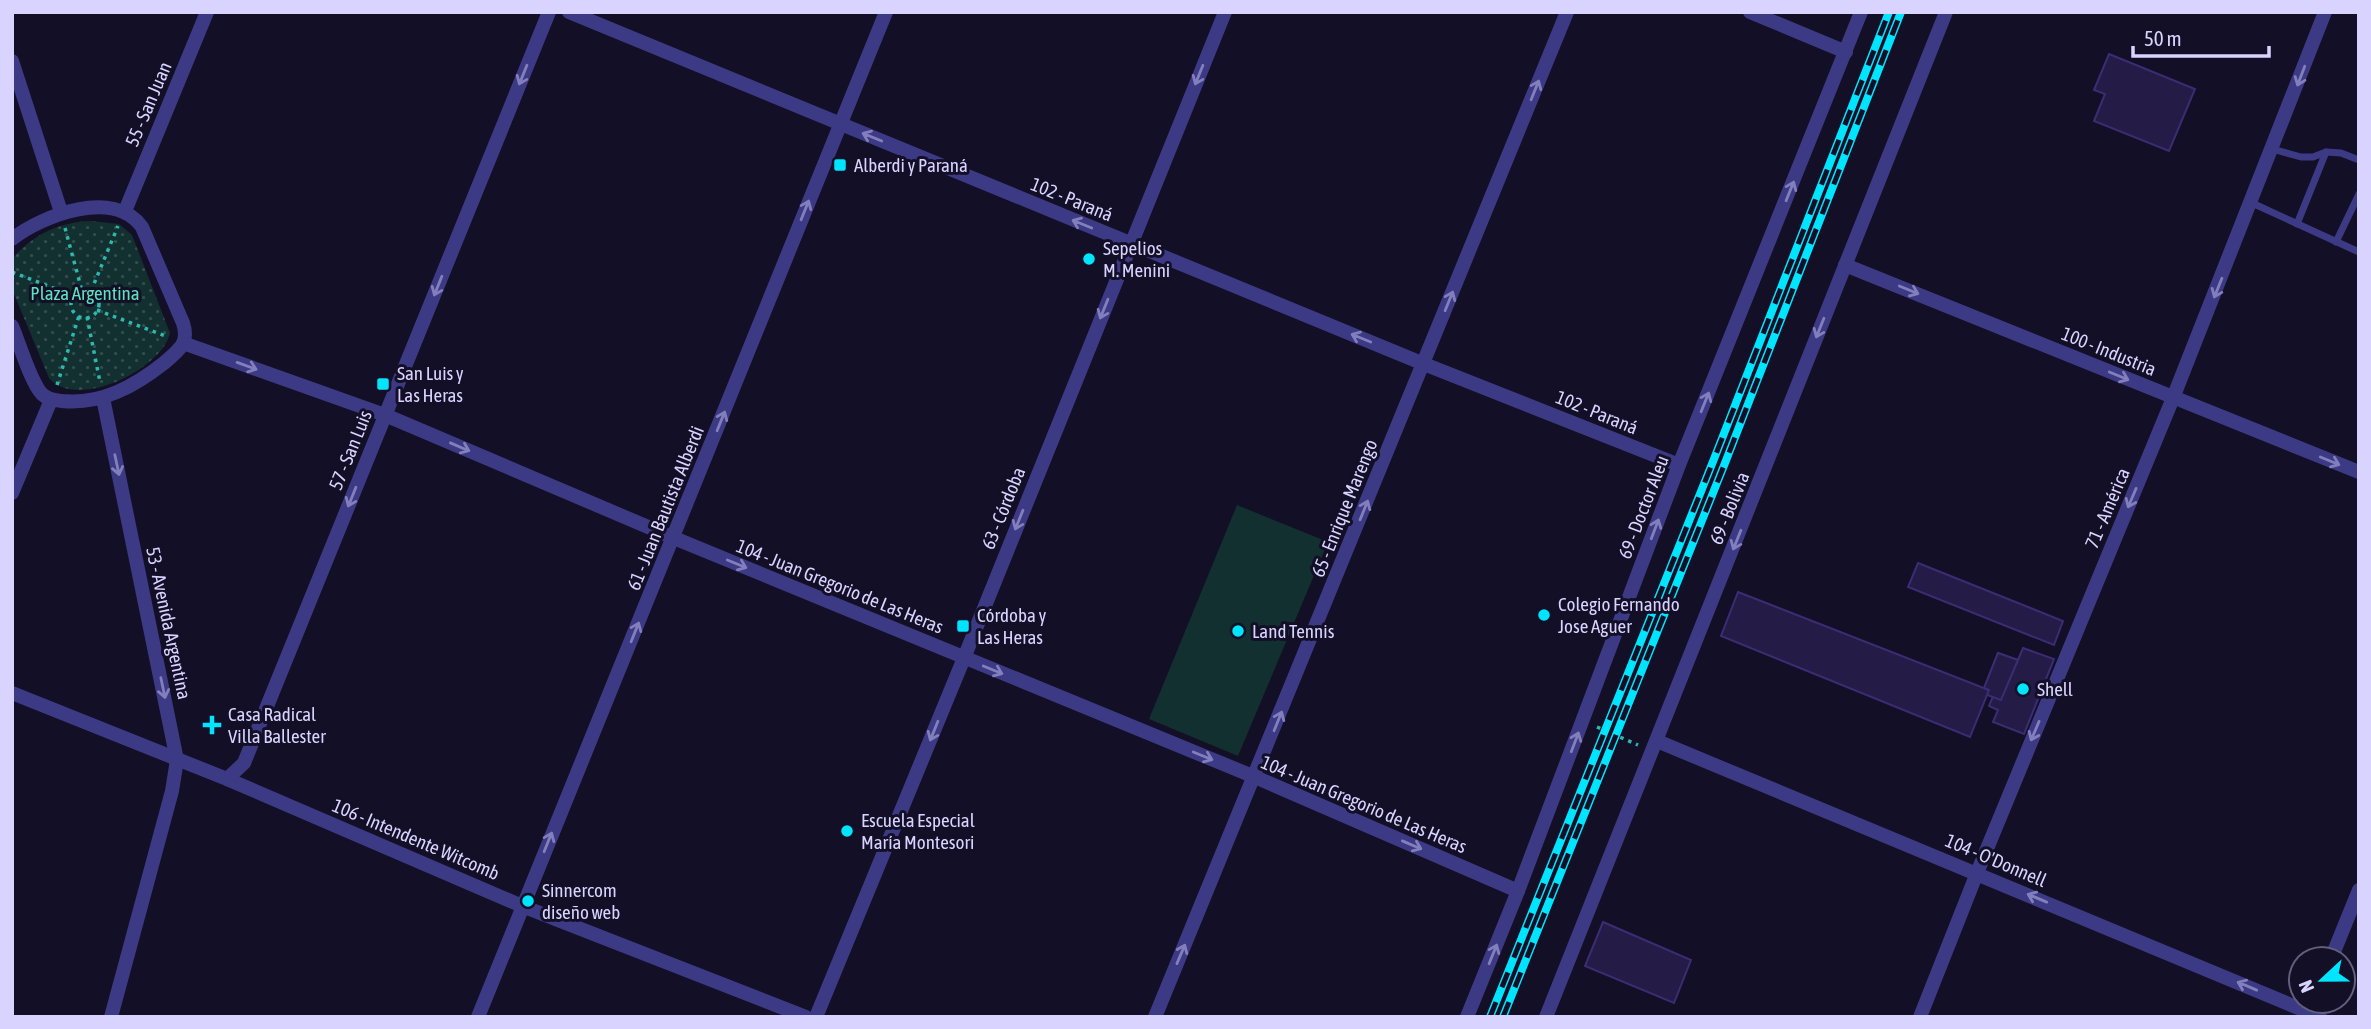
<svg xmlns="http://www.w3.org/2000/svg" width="2371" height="1029" font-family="'Asap Condensed',sans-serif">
	<defs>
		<pattern id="grass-dots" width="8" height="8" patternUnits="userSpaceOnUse" patternTransform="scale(1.75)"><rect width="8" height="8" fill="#12302f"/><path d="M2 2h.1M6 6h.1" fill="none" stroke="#344d4e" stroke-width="1.8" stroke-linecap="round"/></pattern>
	</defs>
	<rect width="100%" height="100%" fill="#130f26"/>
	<path fill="url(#grass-dots)" d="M91,221L119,224L132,235L170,333C162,369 77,411 49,378L12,289V259C33,234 60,222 91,221Z"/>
	<polygon fill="#12302f" points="1237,505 1328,542 1238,756 1149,719"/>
	<g fill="#241b47" stroke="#3b2d73" stroke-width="2">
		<polygon points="2109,54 2195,89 2169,151 2094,121 2105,94 2094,90"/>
		<polygon points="1918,563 2063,621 2054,645 1908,587"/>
		<polygon points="1738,592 1989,690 1970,737 1721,636"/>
		<polygon points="2023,648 2054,659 2024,734 1993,722 1998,710 1989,706 1999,682 1988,678 1998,653 2018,660"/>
		<polygon points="1998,653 2018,660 2001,700 1987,695 1989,690 1984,688"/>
		<polygon points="1603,922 1691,960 1674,1003 1585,966"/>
	</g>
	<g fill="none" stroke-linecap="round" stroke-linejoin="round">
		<g stroke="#2fb8b0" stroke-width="3.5" stroke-dasharray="3.5 5" stroke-linecap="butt">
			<polyline points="65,228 82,291"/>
			<polyline points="12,272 74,296"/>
			<circle cx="85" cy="304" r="14"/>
			<polyline points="91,291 118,226"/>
			<polyline points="97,310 168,337"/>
			<polyline points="87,317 100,382"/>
			<polyline points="57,385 79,316"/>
			<polyline points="1597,727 1638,745"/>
		</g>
		<g stroke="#3d3a85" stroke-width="7">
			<polyline points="2272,149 2301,157 2313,157 2326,152 2341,153 2359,160"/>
			<polyline points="2252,203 2359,252"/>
			<polyline points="2297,224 2326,152"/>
			<polyline points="2336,242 2359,194"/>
		</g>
		<g stroke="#3d3a85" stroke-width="14">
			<polyline points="569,12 1424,364 1679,465"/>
			<polyline points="1750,12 1846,52"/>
			<polyline points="12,61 61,212"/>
			<polyline points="125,211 207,12"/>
			<path d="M12,239C43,215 114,188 142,227L183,323C185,329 186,337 183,344C179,350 170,358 164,363C135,386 101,405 62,401C55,400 48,400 42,394C31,383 19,342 12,326"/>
			<polyline points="1845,265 2359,472"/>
			<polyline points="183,343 385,415 674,538 1255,777 1518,891"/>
			<polyline points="103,398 177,760 172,791 111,1017"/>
			<polyline points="12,493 51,400"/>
			<polyline points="12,693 227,779 522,906 806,1017"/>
			<polyline points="1657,741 2320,1017"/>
			<polyline points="227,779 244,763 549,12"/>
			<polyline points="2331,959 2359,890"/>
			<polyline points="478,1017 886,12"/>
			<polyline points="816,1017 964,658 1225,12"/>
			<polyline points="1155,1017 1567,12"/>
			<polyline points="1467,1017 1518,891 1679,465 1861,12"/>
			<polyline points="1546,1017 1946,12"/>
			<polyline points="1920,1017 1977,873 2173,398 2325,12"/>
		</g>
		<g stroke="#00e5ff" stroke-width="8">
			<g id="rail">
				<polyline points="1490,1017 1714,459 1889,12"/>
				<polyline points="1503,1017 1725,463 1901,12"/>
			</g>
		</g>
		<use href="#rail" stroke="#130f26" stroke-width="5" stroke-dasharray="16" stroke-linecap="butt"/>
	</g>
	<defs><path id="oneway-shaft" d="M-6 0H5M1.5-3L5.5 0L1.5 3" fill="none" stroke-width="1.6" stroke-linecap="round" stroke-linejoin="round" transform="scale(1.75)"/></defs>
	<g stroke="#837fbc">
		<use href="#oneway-shaft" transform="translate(523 75) rotate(112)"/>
		<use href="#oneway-shaft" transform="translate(1199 75) rotate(112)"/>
		<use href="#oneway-shaft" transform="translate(2301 76) rotate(111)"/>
		<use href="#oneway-shaft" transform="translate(1535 90) rotate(-68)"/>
		<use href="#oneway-shaft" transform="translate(872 137) rotate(-158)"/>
		<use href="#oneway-shaft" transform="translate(1790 191) rotate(-68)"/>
		<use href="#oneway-shaft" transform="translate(805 210) rotate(-68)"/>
		<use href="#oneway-shaft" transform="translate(1082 224) rotate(-158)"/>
		<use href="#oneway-shaft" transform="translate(438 286) rotate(112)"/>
		<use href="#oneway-shaft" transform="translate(2218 288) rotate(112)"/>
		<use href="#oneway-shaft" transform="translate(1909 290) rotate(22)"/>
		<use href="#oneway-shaft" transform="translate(1449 301) rotate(-68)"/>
		<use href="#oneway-shaft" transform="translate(1104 309) rotate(112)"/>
		<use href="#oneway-shaft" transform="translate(1820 328) rotate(112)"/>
		<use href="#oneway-shaft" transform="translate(1361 338) rotate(-158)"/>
		<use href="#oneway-shaft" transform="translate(247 366) rotate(20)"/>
		<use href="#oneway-shaft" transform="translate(2119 376) rotate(22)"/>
		<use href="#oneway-shaft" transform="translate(1705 402) rotate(-68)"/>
		<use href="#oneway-shaft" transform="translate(721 421) rotate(-68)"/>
		<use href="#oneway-shaft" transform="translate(460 447) rotate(23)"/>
		<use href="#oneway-shaft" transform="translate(2330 461) rotate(22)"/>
		<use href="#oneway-shaft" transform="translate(117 465) rotate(78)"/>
		<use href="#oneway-shaft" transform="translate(352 497) rotate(112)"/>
		<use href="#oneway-shaft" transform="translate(2132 498) rotate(113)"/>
		<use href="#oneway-shaft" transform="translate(1364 510) rotate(-68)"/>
		<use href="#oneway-shaft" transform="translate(1019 520) rotate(112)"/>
		<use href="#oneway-shaft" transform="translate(1655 529) rotate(-69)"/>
		<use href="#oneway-shaft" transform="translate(1737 540) rotate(112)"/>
		<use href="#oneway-shaft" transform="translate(737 564) rotate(22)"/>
		<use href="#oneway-shaft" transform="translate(635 632) rotate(-68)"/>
		<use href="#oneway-shaft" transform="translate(993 670) rotate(22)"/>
		<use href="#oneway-shaft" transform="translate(163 688) rotate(78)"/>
		<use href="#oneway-shaft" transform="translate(1278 721) rotate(-68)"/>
		<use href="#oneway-shaft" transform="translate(934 731) rotate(112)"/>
		<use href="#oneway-shaft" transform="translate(2035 731) rotate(113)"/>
		<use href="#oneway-shaft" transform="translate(1575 742) rotate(-69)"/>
		<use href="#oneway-shaft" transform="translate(1203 756) rotate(22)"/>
		<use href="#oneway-shaft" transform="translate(548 842) rotate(-68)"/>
		<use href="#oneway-shaft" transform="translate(1412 845) rotate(23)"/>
		<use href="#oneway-shaft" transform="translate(2037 898) rotate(-157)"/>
		<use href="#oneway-shaft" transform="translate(1181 954) rotate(-67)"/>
		<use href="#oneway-shaft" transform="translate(1493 954) rotate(-68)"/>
		<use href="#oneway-shaft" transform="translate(2247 986) rotate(-157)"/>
	</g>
	<g fill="#00e5ff" stroke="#130f26" stroke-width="2.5">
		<rect x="833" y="158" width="14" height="14" rx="3.5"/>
		<circle cx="1089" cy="259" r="7"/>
		<rect x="376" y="377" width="14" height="14" rx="3.5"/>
		<circle cx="1544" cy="615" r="7"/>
		<rect x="956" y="619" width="14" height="14" rx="3.5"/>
		<circle cx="1238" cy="631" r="7"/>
		<circle cx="2023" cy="689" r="7"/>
		<path d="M208.5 714.5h7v7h7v7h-7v7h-7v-7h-7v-7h7z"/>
		<circle cx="847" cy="831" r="7"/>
		<circle cx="528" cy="901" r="7"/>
	</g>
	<g text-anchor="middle" stroke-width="6" stroke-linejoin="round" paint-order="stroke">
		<g font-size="19" fill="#d9d4ff" stroke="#130f26">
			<text transform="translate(148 104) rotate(-67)" y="7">55 - San Juan</text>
			<text transform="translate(1072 199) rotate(22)" y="7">102 - Paraná</text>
			<text transform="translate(2109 351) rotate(22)" y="7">100 - Industria</text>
			<text transform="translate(1597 412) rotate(22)" y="7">102 - Paraná</text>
			<text transform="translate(350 450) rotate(-68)" y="7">57 - San Luis</text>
			<text transform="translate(1643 507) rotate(-69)" y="7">69 - Doctor Aleu</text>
			<text transform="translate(665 508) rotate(-68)" y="7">61 - Juan Bautista Alberdi</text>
			<text transform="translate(1003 508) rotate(-68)" y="7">63 - Córdoba</text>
			<text transform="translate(1344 508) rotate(-68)" y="7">65 - Enrique Marengo</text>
			<text transform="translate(1729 508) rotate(-68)" y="7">69 - Bolivia</text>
			<text transform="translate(2107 508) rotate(-67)" y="7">71 - América</text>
			<text transform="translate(840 586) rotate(22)" y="7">104 - Juan Gregorio de Las Heras</text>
			<text transform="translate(169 623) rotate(78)" y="7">53 - Avenida Argentina</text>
			<text transform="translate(1364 804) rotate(23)" y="7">104 - Juan Gregorio de Las Heras</text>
			<text transform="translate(416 839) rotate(23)" y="7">106 - Intendente Witcomb</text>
			<text transform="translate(1996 860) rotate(23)" y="7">104 - O'Donnell</text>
		</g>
		<g font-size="19" fill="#d9d4ff" stroke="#130f26" text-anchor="start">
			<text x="854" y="172">Alberdi y Paraná</text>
			<text x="1103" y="255">Sepelios<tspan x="1103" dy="22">M. Menini</tspan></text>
			<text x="397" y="380">San Luis y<tspan x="397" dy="22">Las Heras</tspan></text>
			<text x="1558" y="611">Colegio Fernando<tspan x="1558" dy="22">Jose Aguer</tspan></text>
			<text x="977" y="622">Córdoba y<tspan x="977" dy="22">Las Heras</tspan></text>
			<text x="1252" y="638">Land Tennis</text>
			<text x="2037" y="696">Shell</text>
			<text x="228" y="721">Casa Radical<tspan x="228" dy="22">Villa Ballester</tspan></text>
			<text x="861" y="827">Escuela Especial<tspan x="861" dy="22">María Montesori</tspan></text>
			<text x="542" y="897">Sinnercom<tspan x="542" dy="22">diseño web</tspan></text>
		</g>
		<g font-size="19" fill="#5fe0c0" stroke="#130f26">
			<text x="85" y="300">Plaza Argentina</text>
		</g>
	</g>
	<rect width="2371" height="1029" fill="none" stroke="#d9d4ff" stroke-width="28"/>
	<g transform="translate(2322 980) rotate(248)"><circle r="33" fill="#130f26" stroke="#625e7d" stroke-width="2"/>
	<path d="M0-5L12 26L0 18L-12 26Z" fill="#00e5ff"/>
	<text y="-10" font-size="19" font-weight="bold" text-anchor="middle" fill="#d9d4ff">N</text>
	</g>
	<path d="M2133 46v10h136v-10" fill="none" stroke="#d9d4ff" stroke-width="3.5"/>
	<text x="2144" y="46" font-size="21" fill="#d9d4ff" stroke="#130f26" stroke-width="5" paint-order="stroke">50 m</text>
</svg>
